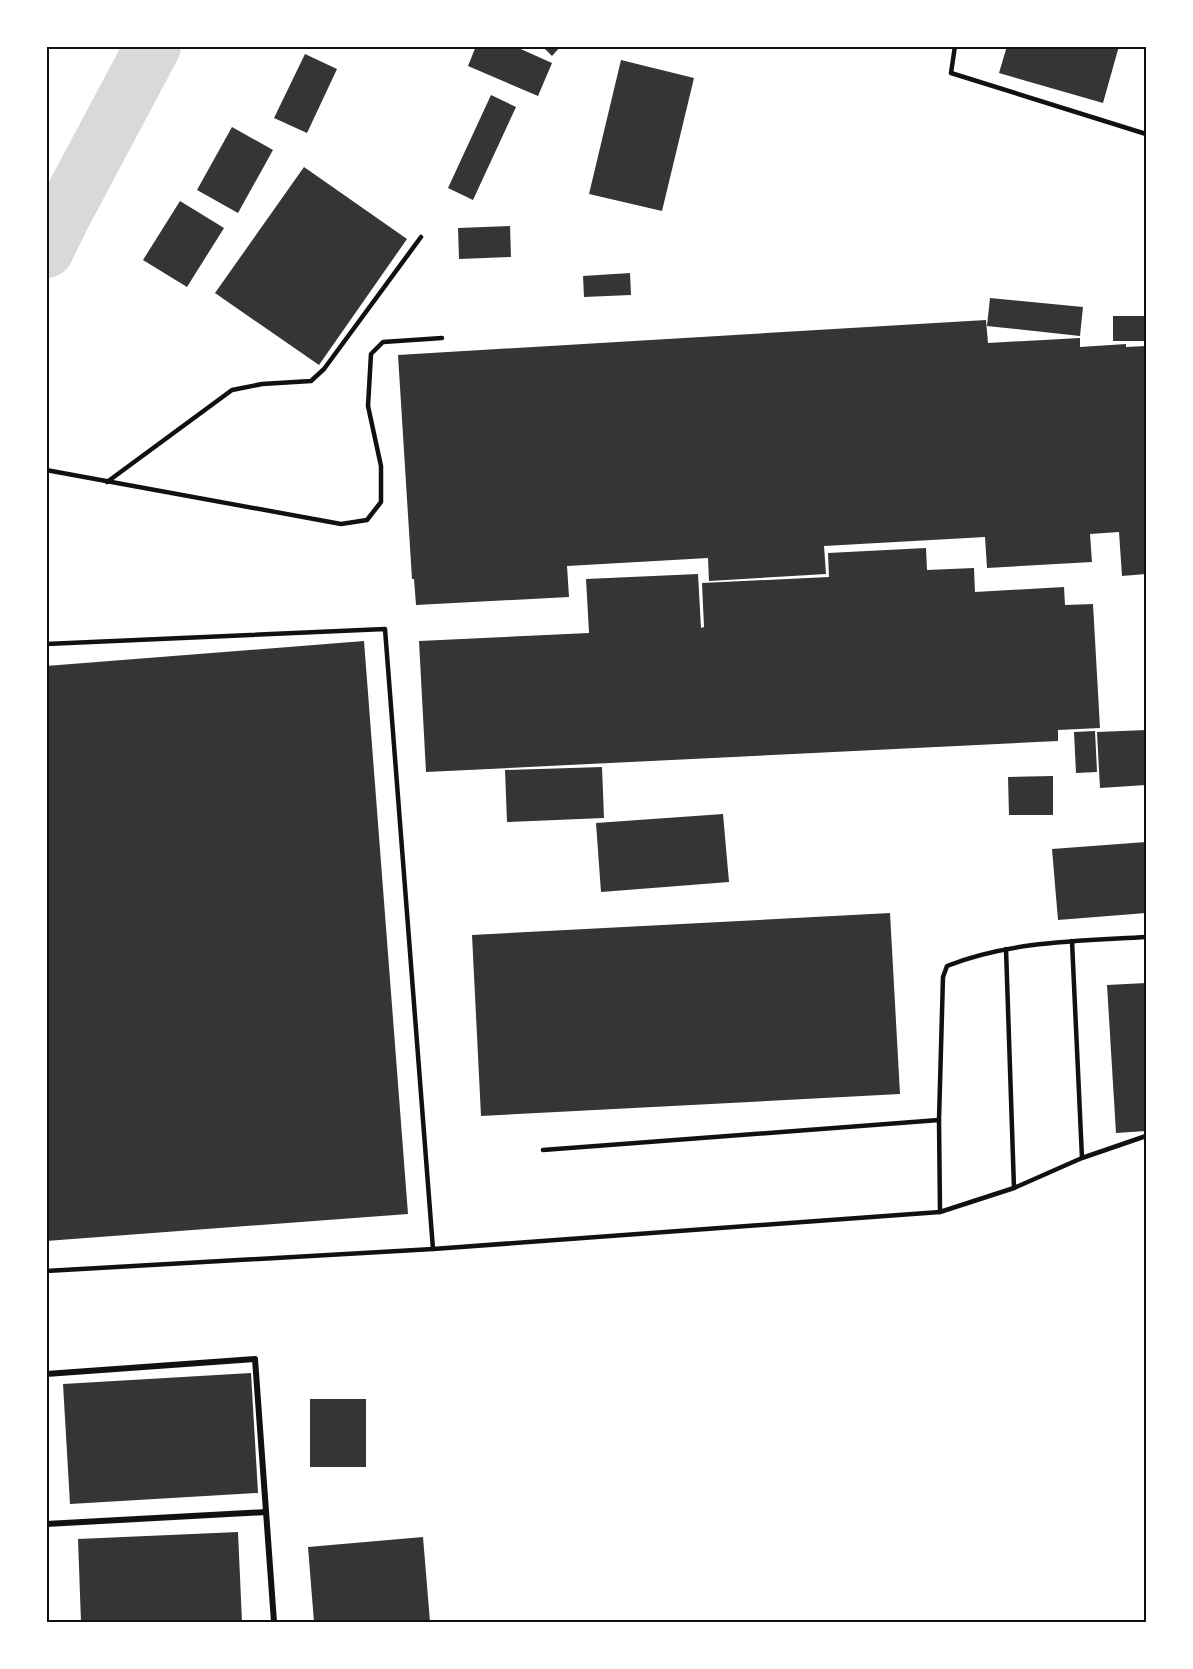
<svg xmlns="http://www.w3.org/2000/svg" width="1193" height="1669" font-family="'Varela Round',sans-serif">
	<rect width="100%" height="100%" fill="#fff"/>
	<g fill="none" stroke-linecap="round" stroke-linejoin="round">
		<polyline stroke="#d9d9d9" stroke-width="56" points="46,250 62,217 153,46"/>
	</g>
	<g fill="#353535">
		<polygon points="476,46 514,46 552,63 538,96 468,66"/>
		<polygon points="542,46 561,46 552,56"/>
		<polygon points="1007,46 1119,46 1103,103 999,73"/>
		<polygon points="305,54 337,69 307,133 274,118"/>
		<polygon points="621,60 694,78 662,211 589,194"/>
		<polygon points="491,95 516,107 473,200 448,188"/>
		<polygon points="232,127 273,150 238,213 197,190"/>
		<polygon points="304,167 407,239 319,365 215,293"/>
		<polygon points="180,201 224,228 187,287 143,260"/>
		<polygon points="510,226 511,257 459,259 458,228"/>
		<polygon points="630,273 631,295 584,297 583,276"/>
		<polygon points="990,298 1083,307 1080,336 987,326"/>
		<rect x="1113" y="316" width="33" height="25"/>
		<polygon points="986,320 988,343 1080,338 1080,347 1126,344 1126,347 1146,346 1146,574 1122,576 1119,532 1090,534 1092,562 987,568 985,537 824,546 826,574 709,581 708,558 567,566 569,597 416,605 414,579 412,579 398,355"/>
		<polygon points="926,548 927,570 974,568 975,592 1064,587 1065,605 1093,604 1100,728 1058,730 1058,741 426,772 419,641 589,633 586,579 698,574 701,628 704,627 702,583 829,577 828,553"/>
		<polygon points="364,641 408,1214 46,1241 46,666"/>
		<polygon points="1146,730 1146,785 1100,788 1097,732"/>
		<polygon points="1095,731 1097,772 1076,773 1074,732"/>
		<polygon points="602,767 604,818 507,822 505,770"/>
		<polygon points="1053,776 1053,815 1009,815 1008,777"/>
		<polygon points="723,814 729,882 601,892 596,823"/>
		<polygon points="1146,842 1146,913 1058,920 1052,849"/>
		<polygon points="890,913 900,1094 481,1116 472,935"/>
		<polygon points="1146,983 1146,1131 1116,1133 1107,985"/>
		<polygon points="251,1373 258,1493 70,1504 63,1384"/>
		<rect x="310" y="1399" width="56" height="68"/>
		<polygon points="238,1532 242,1622 81,1622 78,1539"/>
		<polygon points="423,1537 430,1622 314,1622 308,1547"/>
	</g>
	<g fill="none" stroke-linecap="round" stroke-linejoin="round">
		<g stroke="#111" stroke-width="4.5">
			<polyline points="955,46 951,73 1146,134"/>
			<polyline points="46,470 341,524 367,520 381,502 381,466 368,406 371,354 383,342 442,338"/>
			<polyline points="107,482 232,390 262,384 311,381 324,369 421,237"/>
			<polyline points="46,644 385,629 433,1249"/>
			<polyline points="1072,941 1082,1158"/>
			<polyline points="1006,949 1014,1188"/>
			<polyline points="543,1150 939,1120"/>
			<path d="M940,1212L939,1120L943,977L947,966C1010,941 1080,941 1146,937"/>
			<polyline points="46,1271 433,1249 940,1212 1014,1188 1082,1158 1146,1136"/>
		</g>
		<g stroke="#111" stroke-width="6">
			<polyline points="46,1374 255,1359 274,1622"/>
			<polyline points="46,1524 266,1512"/>
		</g>
	</g>
	<rect width="1193" height="1669" fill="none" stroke="#ffffff" stroke-width="96"/>
	<rect x="48" y="48" width="1097" height="1573" fill="none" stroke="#111" stroke-width="2"/>
</svg>
